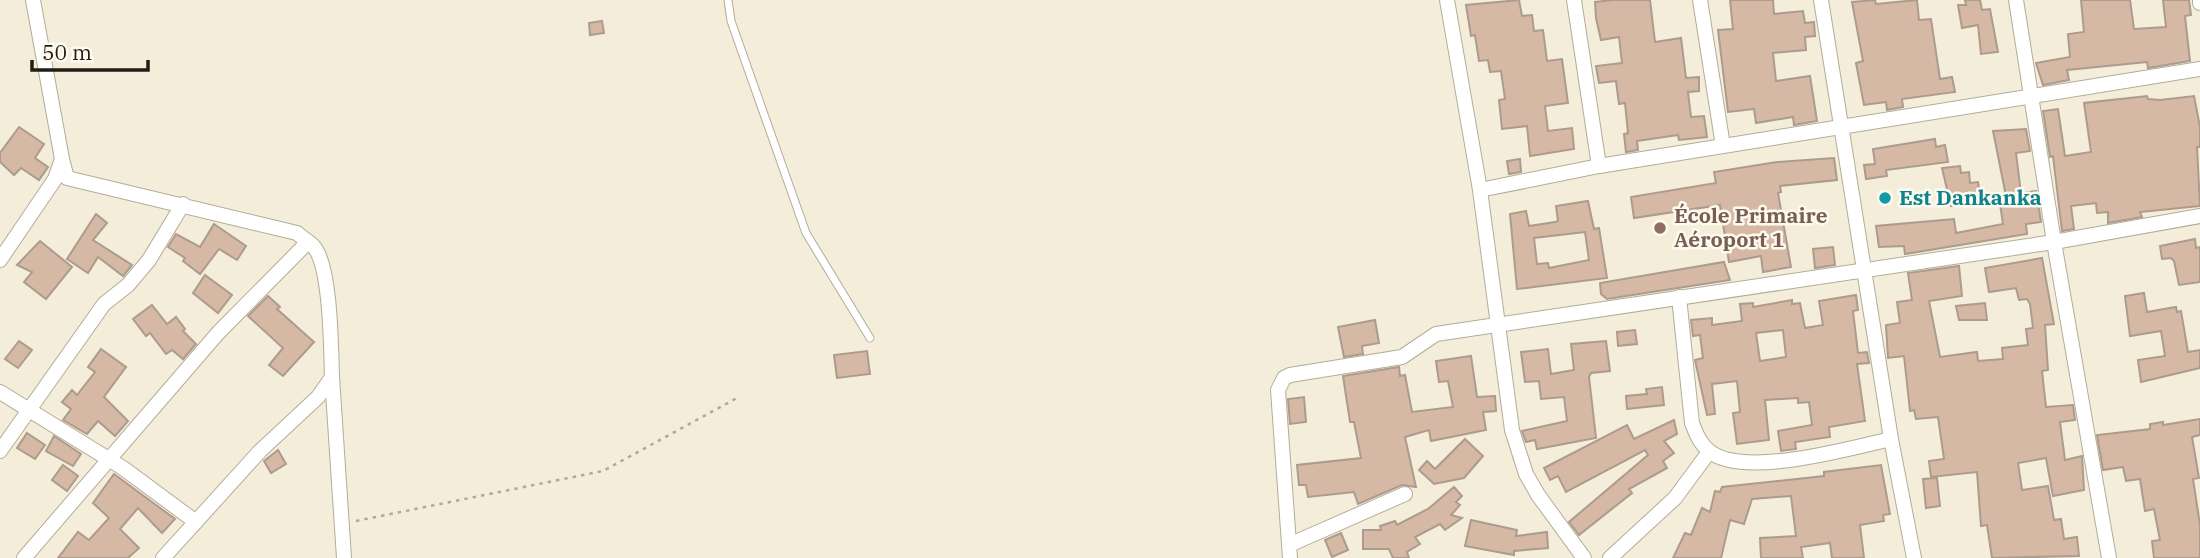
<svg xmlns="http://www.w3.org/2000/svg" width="2200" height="558" font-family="'IBM Plex Serif',serif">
	<rect width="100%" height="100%" fill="#f4edd9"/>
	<g fill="#d5b9a4" stroke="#ac9b8e" stroke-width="2" fill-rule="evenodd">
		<polygon points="1519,0 1522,16 1532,15 1534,31 1543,30 1547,61 1562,59 1568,103 1545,106 1548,131 1572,128 1574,149 1530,156 1527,126 1502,129 1499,100 1505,99 1501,71 1490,72 1488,60 1479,61 1475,35 1471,36 1466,5"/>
		<polygon points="1612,0 1650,0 1655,42 1681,38 1686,78 1699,77 1699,91 1688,92 1691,117 1704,116 1707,137 1679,140 1678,135 1637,141 1638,150 1626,152 1624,134 1628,133 1625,103 1619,104 1616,81 1599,83 1596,66 1622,63 1619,37 1601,40 1596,18 1595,2"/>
		<polygon points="1730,0 1773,0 1774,14 1803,11 1805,23 1814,22 1815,36 1805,37 1806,50 1773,53 1776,81 1810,76 1817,121 1794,125 1793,117 1756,123 1754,109 1728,112 1718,30 1733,29"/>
		<polygon points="1875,0 1876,4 1917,0 1919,20 1931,19 1940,79 1952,77 1955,92 1902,99 1903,107 1887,110 1886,102 1864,105 1856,63 1863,61 1852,2"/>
		<polygon points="1965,0 1980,0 1982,10 1990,9 1998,52 1981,54 1978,25 1962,28 1958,5 1966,5"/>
		<polygon points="2081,0 2130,0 2134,29 2166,27 2163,0 2189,0 2191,15 2185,16 2190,61 2148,68 2147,62 2067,70 2069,80 2043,85 2036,63 2070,57 2068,34 2084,32"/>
		<polygon points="602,21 604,33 590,35 589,23"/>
		<polygon points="2147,96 2148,99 2160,100 2194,96 2200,127 2200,147 2197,147 2200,206 2140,212 2142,217 2108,223 2108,212 2097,213 2096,203 2071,206 2074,229 2062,231 2053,156 2050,157 2043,111 2058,109 2065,156 2091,152 2084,103"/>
		<polygon points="19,127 44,144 35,158 48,167 39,180 21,168 14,175 0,162 0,153"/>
		<polygon points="2026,129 2030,151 2016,153 2021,193 2036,191 2041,222 2026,224 2027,234 1905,254 1904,246 1879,247 1876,226 1954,219 1956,233 2003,224 1999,197 2006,196 1993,131"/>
		<polygon points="1935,139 1936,147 1945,145 1948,162 1886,170 1887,176 1866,179 1864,165 1875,164 1873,149"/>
		<polygon points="1834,158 1837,180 1780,186 1781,192 1778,193 1791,267 1763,272 1761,256 1729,262 1720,205 1634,218 1631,197 1716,183 1714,172 1777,162"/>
		<polygon points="1520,159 1521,172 1509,174 1507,161"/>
		<polygon points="1960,166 1961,173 1969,172 1970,183 1978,182 1981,201 1951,206 1942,168"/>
		<path d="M1588,201L1594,229L1599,228L1607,278L1517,289L1510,214L1526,211L1529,226L1555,222L1558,221L1556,206ZM1585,232L1589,260L1549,268L1548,263L1537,264L1534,238Z"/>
		<polygon points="96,214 107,223 93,240 132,265 123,276 98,257 88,273 67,259"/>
		<polygon points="214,224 246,246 237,260 219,249 200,274 183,261 185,258 168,247 176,234 200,247"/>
		<polygon points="2195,239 2196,248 2200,247 2200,282 2179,285 2174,261 2171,258 2162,259 2160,246"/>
		<polygon points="40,241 72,267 46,299 24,282 32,272 17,265"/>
		<polygon points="1833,247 1835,265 1815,268 1813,249"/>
		<polygon points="2042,258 2054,324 2045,325 2048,370 2042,371 2046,407 2073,405 2075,420 2060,422 2065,460 2082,456 2084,490 2053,496 2046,458 2018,463 2022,490 2048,486 2054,520 2061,519 2064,539 2077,537 2079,556 1992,558 1987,525 1981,526 1977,472 1931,477 1929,461 1944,459 1938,417 1916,419 1914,410 1910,411 1904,356 1888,358 1886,325 1900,323 1897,302 1912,300 1908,273 1959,266 1962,296 1929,301 1940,357 1977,352 1978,361 2003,359 2002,348 2028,345 2026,329 2033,328 2030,304 2027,299 2019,300 2016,288 1989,292 1985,268"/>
		<polygon points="1724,262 1730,280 1607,299 1601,294 1600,283"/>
		<polygon points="205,275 232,295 218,313 193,293"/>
		<polygon points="2144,293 2147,312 2176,307 2177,312 2181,311 2188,352 2200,350 2200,368 2141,382 2138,360 2165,356 2161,331 2130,336 2125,296"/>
		<path d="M1856,295L1858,310L1853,311L1858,353L1867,352L1869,363L1857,364L1865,421L1829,427L1830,437L1795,442L1796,449L1781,451L1778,431L1812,425L1809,402L1798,403V398L1765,400L1769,440L1737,444L1733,413L1740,412L1737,381L1712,384L1715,414L1707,415L1695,360L1703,358L1700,335L1693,336L1691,320L1712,318V325L1742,321L1740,304L1753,303V307L1792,300V304L1800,303L1805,328L1823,325L1819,301ZM1783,330L1786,357L1760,361L1756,333Z"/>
		<polygon points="268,296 280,307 277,309 314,342 283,376 269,365 283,348 248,316"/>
		<polygon points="1985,303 1987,320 1959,320 1956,306"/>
		<polygon points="152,305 167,324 176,317 185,329 183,331 196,344 183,359 172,350 166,354 150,333 146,336 133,319"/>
		<polygon points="1375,320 1379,343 1362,346 1363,354 1344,357 1338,327"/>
		<polygon points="1635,330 1637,344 1618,346 1617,332"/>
		<polygon points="19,341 32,350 18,368 5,359"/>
		<polygon points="1606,341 1610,371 1591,373 1589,377 1596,438 1537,449 1535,440 1526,442 1522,431 1567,421 1564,397 1541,399 1539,381 1525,382 1521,352 1548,349 1551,374 1574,370 1571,344"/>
		<polygon points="101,349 126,367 104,397 128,421 115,436 98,421 87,434 63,420 71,409 62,402 72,390 77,395 95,372 88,367"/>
		<polygon points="867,351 870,374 837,378 834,355"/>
		<polygon points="1471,356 1477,397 1495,396 1496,411 1483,412 1486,430 1431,441 1429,430 1405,437 1416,487 1402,485 1358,504 1354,492 1308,497 1306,485 1299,485 1297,465 1361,458 1354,422 1350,422 1343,376 1399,367 1400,376 1405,375 1412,412 1453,407 1448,381 1439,382 1436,361"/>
		<polygon points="1662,387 1664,405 1627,409 1626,396 1647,394 1646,389"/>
		<polygon points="1304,397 1306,422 1290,424 1288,399"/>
		<polygon points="2200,419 2200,435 2192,437 2199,478 2193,479 2200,525 2200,558 2154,558 2152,541 2160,540 2154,509 2145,511 2140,479 2126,481 2123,467 2103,470 2097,435 2150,429 2150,424 2163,422 2163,425"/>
		<polygon points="1674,420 1677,434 1664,441 1674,453 1663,461 1667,468 1629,489 1632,493 1579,535 1569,522 1648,455 1645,450 1566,492 1558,476 1550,480 1544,468 1627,425 1634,439"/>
		<polygon points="27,433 45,445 35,459 17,448"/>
		<polygon points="54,436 81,454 73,466 46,451"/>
		<polygon points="1465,439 1483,456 1464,478 1434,484 1419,470 1427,461 1435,469"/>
		<polygon points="278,450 286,464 271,473 264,461"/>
		<polygon points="63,465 78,476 67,491 52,480"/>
		<polygon points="1881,465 1890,514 1883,515 1884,521 1860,525 1864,558 1832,558 1830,543 1801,547 1803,558 1761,558 1760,538 1796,536 1791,496 1752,499 1744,524 1730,520 1721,558 1673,558 1685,533 1691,535 1702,508 1710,512 1715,491 1720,492 1722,487 1824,476 1824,472"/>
		<polygon points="114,474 175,519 162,533 138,508 120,529 139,548 128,558 58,558 78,532 89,540 109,518 93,503"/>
		<polygon points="1937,478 1940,506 1926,508 1923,479"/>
		<polygon points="1454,487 1462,496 1456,502 1460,505 1451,515 1462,518 1445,530 1440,524 1415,537 1420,544 1407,552 1409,558 1393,558 1389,549 1363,549 1363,530 1381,530 1380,526 1395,521 1397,525 1428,509"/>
		<polygon points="1471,520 1517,530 1516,536 1547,532 1548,548 1514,551 1514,555 1465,546"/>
		<polygon points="1341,533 1348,550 1332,557 1325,540"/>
	</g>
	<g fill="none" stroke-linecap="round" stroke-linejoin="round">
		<g stroke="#b3ac99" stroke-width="9">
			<polyline id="lane" points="728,0 731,21 806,233 870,338"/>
		</g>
		<g stroke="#b3ac99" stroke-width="16">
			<g id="street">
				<polyline points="33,0 62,159"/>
				<polyline points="1447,0 1480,190 1512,430 1526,474 1538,495 1584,558"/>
				<polyline points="1574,0 1599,166"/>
				<polyline points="1700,0 1723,146"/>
				<polyline points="1821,0 1891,439 1914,558"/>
				<polyline points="2016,0 2054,242 2109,558"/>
				<polyline points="2200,0 2200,3"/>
				<polyline points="1480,190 1599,166 2200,69"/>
				<path d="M0,260L55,179L62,159L67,178L297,233C302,238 310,242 314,247C331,267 331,349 332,377L318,397L260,451L163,558"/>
				<path d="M1679,297L1692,423C1696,433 1700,444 1709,451C1743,479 1851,448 1891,439"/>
				<polyline points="332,377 344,558"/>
				<polyline points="0,392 123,468 196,522"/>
				<polyline points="0,451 104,304 128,285 149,260 183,204"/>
				<polyline points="1289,545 1405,494"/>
				<polyline points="24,558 218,333 308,242"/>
				<polyline points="1290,558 1278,390 1284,378 1290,375 1402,357 1436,334 2054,242 2200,216"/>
				<polyline points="1610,558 1675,498 1709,452"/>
			</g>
		</g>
		<polyline stroke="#afa99a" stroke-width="2.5" stroke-dasharray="3.5 5" stroke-linecap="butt" points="356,521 603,471 737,398"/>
		<use href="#lane" stroke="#fff" stroke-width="7"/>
		<use href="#street" stroke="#fff" stroke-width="14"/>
	</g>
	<circle fill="#0f9aa8" stroke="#fefaee" stroke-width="2.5" cx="1885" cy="198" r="7"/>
	<circle fill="#8d6e63" stroke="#fefaee" stroke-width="2.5" cx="1660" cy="228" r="7"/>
	<g text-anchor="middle" stroke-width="5" stroke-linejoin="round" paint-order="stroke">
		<g font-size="21" font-weight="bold" fill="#0d838f" stroke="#fefaee" text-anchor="start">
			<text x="1899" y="205">Est Dankanka</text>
		</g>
		<g font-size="21" font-weight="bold" fill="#785e54" stroke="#fefaee" text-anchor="start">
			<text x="1674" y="223">École Primaire<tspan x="1674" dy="24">Aéroport 1</tspan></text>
		</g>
	</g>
	<path d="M32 60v10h116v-10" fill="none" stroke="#1f1d16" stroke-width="3.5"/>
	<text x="42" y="60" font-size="21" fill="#1f1d16" stroke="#fefaee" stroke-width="5" paint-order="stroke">50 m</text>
</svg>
